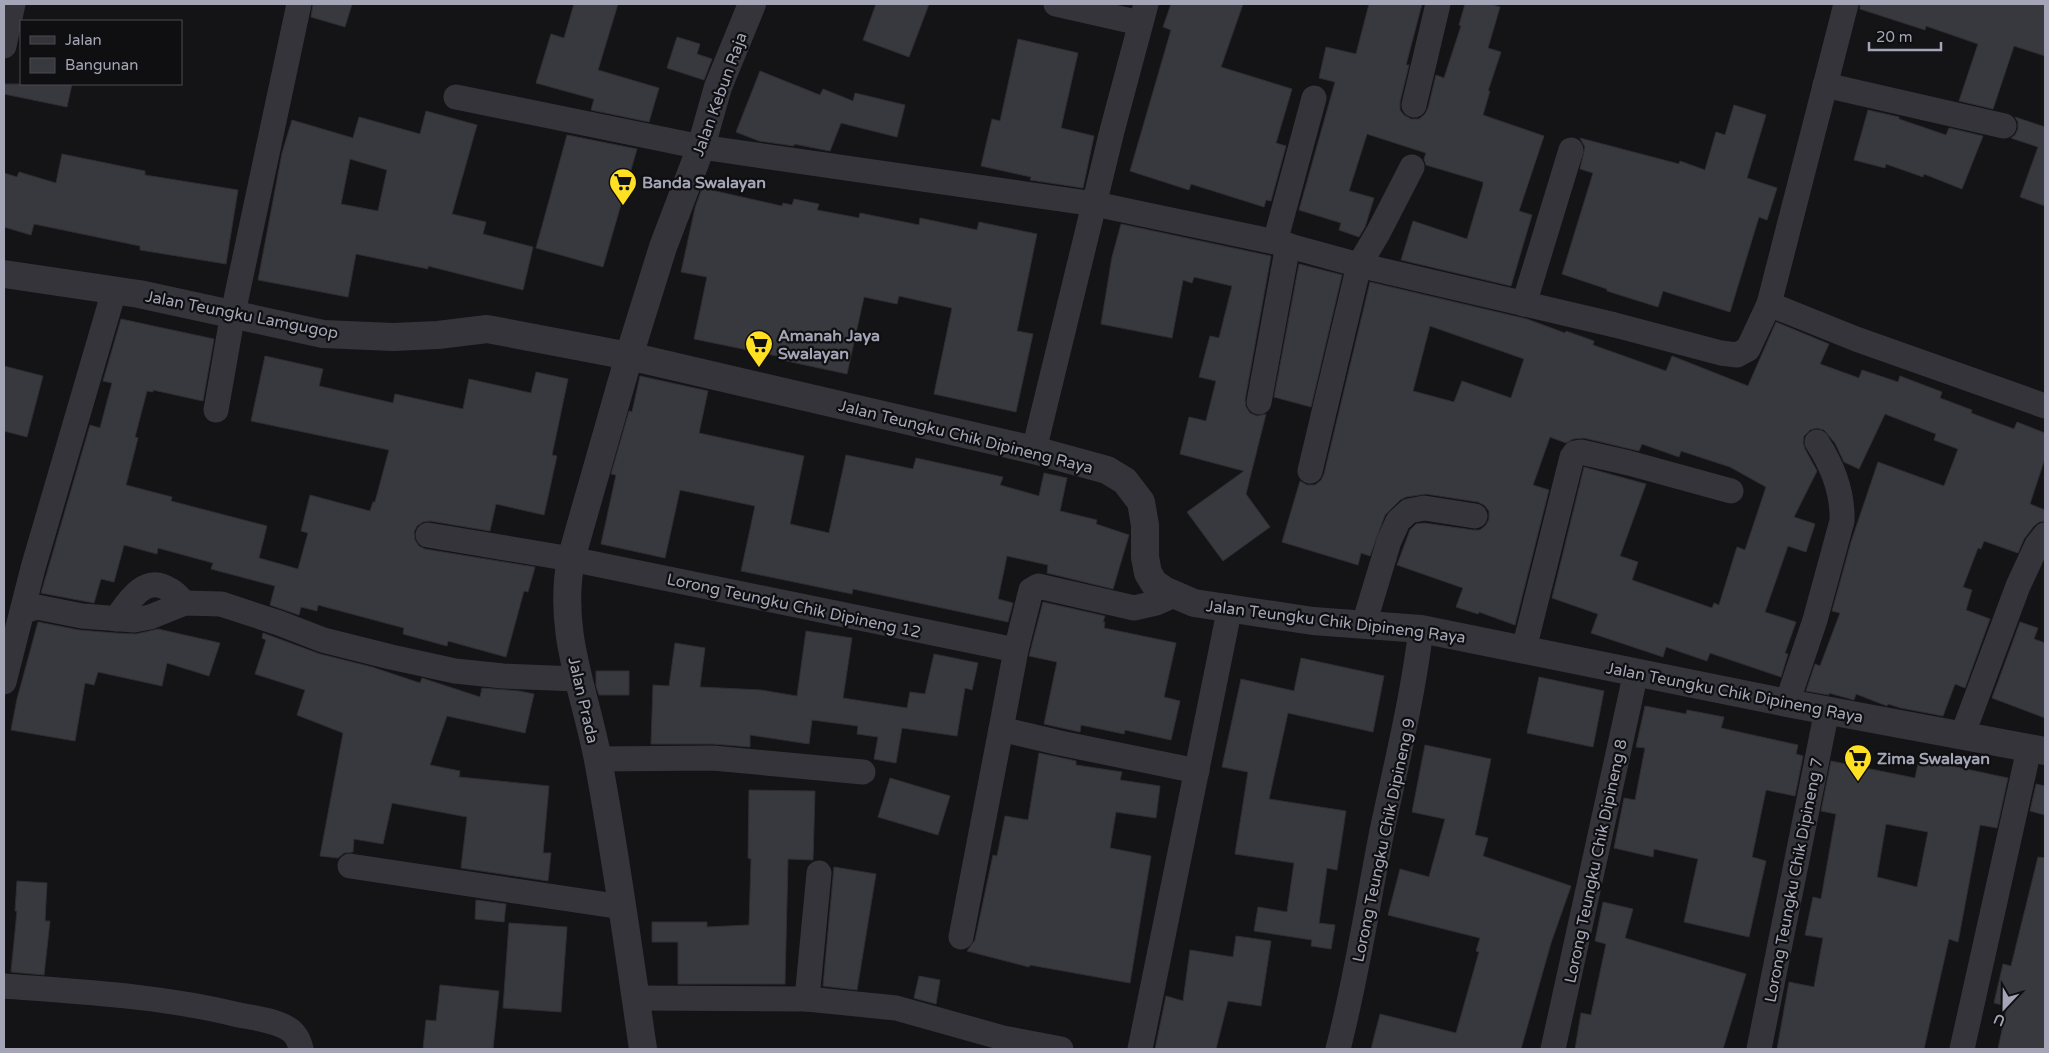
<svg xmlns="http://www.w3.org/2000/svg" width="2049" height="1053" font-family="'Varela Round',sans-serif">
	<rect width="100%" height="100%" fill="#141416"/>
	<g fill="#38393e" stroke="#2e2d32" fill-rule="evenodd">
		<polygon points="313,4 352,4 345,27 311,17"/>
		<polygon points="574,4 618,4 598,70 659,88 649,122 591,110 594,99 536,83 551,34 564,38"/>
		<polygon points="876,4 929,4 909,57 863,40"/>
		<polygon points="1171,4 1243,4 1221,67 1292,89 1276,143 1286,146 1271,201 1266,200 1264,207 1191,184 1189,190 1130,171 1171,30 1163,27"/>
		<polygon points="1369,4 1422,4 1406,65 1409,65 1400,102 1400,110 1404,115 1411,119 1419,119 1425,114 1428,108 1436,75 1444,78 1461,26 1459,25 1465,4 1490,4 1500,7 1488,48 1501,52 1488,91 1490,91 1483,115 1544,136 1519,211 1532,215 1511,286 1401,260 1413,221 1467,239 1483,185 1483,182 1426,165 1424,159 1426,153 1367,134 1349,191 1374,198 1365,227 1359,237 1339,230 1341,223 1299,210 1335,82 1319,78 1326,47 1356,54"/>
		<polygon points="1860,4 2045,4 2045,56 2014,46 1993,109 1959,101 1978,44 1926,26 1925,30 1860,9"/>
		<polygon points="677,37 700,44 697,54 712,59 704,80 667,68"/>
		<polygon points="1018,39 1078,53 1061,128 1094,136 1083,188 1030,180 1031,177 981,166 992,119 1000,121"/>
		<polygon points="760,71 820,95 823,89 853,101 855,93 905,105 897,137 841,123 830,151 794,144 794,146 759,141 736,132"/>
		<polygon points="4,84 72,84 67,107 4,94"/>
		<polygon points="1734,105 1766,115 1747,178 1777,188 1767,220 1759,217 1730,312 1663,291 1658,307 1607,291 1607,289 1562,274 1593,173 1580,169 1585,147 1580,138 1679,164 1680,161 1705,170 1716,132 1725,135"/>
		<polygon points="1868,110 1899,117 1899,119 1946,135 1949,128 1983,136 1962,189 1924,174 1923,177 1886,164 1885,168 1854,160"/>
		<path d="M426,111L477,125L452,214L486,222L483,234L533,247L523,290L428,266V269L356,254L348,297L258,280L282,153L292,120L353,138L359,117L420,134ZM350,159L387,170L378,211L341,204Z"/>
		<polygon points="2015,117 2045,127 2045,206 2020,197 2038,147 2011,138 2015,135 2018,129 2018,122"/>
		<polygon points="567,135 637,149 603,267 536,248"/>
		<polygon points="62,154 145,171 145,175 238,190 226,264 140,250 140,246 34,224 31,235 4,227 4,173 17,177 19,172 56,183"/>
		<polygon points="702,188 782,206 783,203 792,205 794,199 819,204 817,210 859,218 860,213 919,225 920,218 977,230 979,222 1037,234 1017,331 1033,334 1016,412 934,394 952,308 899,296 897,304 864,297 847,374 782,360 782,357 694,339 707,277 681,272 695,208"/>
		<polygon points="1121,224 1271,256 1245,400 1246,407 1250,413 1257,416 1266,414 1246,494 1270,527 1223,561 1187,512 1244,471 1180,454 1189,417 1206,421 1216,381 1199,377 1210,336 1219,338 1232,286 1194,277 1192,283 1183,280 1172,338 1101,324 1112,257"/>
		<polygon points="1299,264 1342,275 1311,407 1274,397"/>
		<path d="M1370,282L1527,319L1565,333L1566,331L1594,341L1593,345L1666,371L1672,356L1748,386L1776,322L1829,344L1820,364L1859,378L1862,370L1898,382L1900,376L1942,392L1940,398L1972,410L1971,413L2014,429L2017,422L2045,433V458L2030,504L2045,510V521L2039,522L2034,526L2024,539L2018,553L1984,541L1981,549L1978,548L1963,587L1972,590L1966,610L1990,619L1965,688L1955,684L1943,716L1901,708L1888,704L1887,706L1856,694L1854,700L1829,693V695L1806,691L1815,664L1820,666L1840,613L1832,611L1851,542L1878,462L1944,486L1958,449L1934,440L1936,434L1885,414L1859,469L1844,462L1835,443L1824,430L1817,428L1810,430L1804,436L1803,442L1805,449L1817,471L1794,517L1815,524L1806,552L1788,546L1765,612L1796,622L1785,653L1788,654L1781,677L1710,653L1707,661L1666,647L1663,657L1591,633L1598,614L1552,598L1584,467L1646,484L1620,556L1638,562L1632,580L1712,608L1714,603L1719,605L1737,547L1745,550L1766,487L1730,467L1681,451L1679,457L1642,444L1639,451L1584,438L1573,439L1566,443L1550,437L1533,485L1549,490L1515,625L1479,612L1478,614L1456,607L1463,588L1397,565L1410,530L1416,524L1424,523L1473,530H1480L1486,525L1489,519V511L1484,505L1478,502L1426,494L1406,497L1400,500L1385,515L1370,556L1361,553L1358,565L1282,542L1300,481L1307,485H1315L1321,480L1324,474ZM1430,326L1524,359L1511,398L1462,381L1454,402L1413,391Z"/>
		<polygon points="121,319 214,339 203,401 153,390 153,392 147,391 135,437 138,438 126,485 172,497 171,501 267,526 259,558 298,569 308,533 301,531 310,495 370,511 373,502 375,502 389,450 251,421 265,356 323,369 319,386 393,403 395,394 463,409 469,379 531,393 536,372 568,379 552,455 557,456 544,515 496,504 490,531 430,521 423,522 417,526 414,532 415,540 419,546 425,549 535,567 528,592 524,591 506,657 448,641 447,646 403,634 404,628 318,605 317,611 301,607 299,615 270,605 275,586 211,569 213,563 158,548 157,554 124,545 114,582 101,579 94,603 41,593 90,425 100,428 112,383 103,381"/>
		<polygon points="4,366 43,376 27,437 4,431"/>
		<polygon points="640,376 708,391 699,433 804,456 790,524 829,533 846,455 913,469 916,458 1003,477 1000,485 1039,496 1044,473 1067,478 1060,511 1097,520 1096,524 1129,535 1113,589 1047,573 1048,565 1007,556 998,599 1013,603 1008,622 853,589 852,594 741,571 755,506 680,490 665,558 601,544 616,475 611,474 629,411 632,412"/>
		<polygon points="1043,602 1105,616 1103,622 1105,622 1104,628 1176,643 1164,697 1180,701 1171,740 1125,730 1124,734 1081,725 1080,732 1044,724 1057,662 1029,656"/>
		<polygon points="38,622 79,630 115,633 136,634 158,629 220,643 209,676 167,663 162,686 98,672 94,685 85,683 75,741 11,730 17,699"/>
		<polygon points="2020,622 2038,628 2034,639 2045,643 2045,718 1992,698"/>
		<polygon points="806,631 852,638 843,698 907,708 910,692 925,694 934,654 978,663 972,690 965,688 957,736 902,728 896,763 874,759 878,737 857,734 858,726 812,720 809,744 750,735 750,747 713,744 651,744 653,685 669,686 675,643 705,648 700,687 761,690 797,696"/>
		<polygon points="263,633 320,654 372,667 420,683 422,678 431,681 480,697 482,688 519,691 534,694 525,733 447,716 430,765 460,771 459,777 549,786 543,853 551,853 548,881 461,868 467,817 392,803 383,844 354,839 353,852 344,853 338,858 320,856 343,733 297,715 305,690 255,674 266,640 262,638"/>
		<polygon points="1301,658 1384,676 1373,732 1288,713 1269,799 1346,811 1337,870 1327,868 1319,923 1335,925 1331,949 1311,946 1312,940 1254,931 1258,907 1287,912 1294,863 1235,854 1248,772 1222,767 1241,679 1294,691"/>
		<polygon points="596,671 629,671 629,695 599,695 596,686"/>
		<polygon points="1539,677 1604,691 1593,747 1527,733"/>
		<polygon points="1645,706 1686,714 1687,710 1724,717 1721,728 1798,745 1796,754 1803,756 1795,796 1766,790 1752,857 1766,861 1749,937 1684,922 1698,859 1654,849 1653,857 1614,848 1624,798 1635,800 1645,748 1636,747"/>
		<polygon points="1425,745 1491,759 1475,835 1488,838 1483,856 1571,886 1551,943 1521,1049 1371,1049 1380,1014 1456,1033 1479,952 1476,951 1480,938 1388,915 1400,869 1429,877 1445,819 1412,812"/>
		<polygon points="1039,753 1076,761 1076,765 1122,772 1120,780 1160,786 1156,818 1116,812 1110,848 1151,856 1130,983 1030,965 1029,967 967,951 975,940 993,855 997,856 1005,816 1028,820"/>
		<path d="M1919,759L2008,778L1997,828L1980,825L1958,942L1949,939L1924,1049H1777L1789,982L1814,987L1823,938L1805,935L1813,897L1821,899L1836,814L1821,811L1831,761L1915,778ZM1886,824L1928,832L1917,887L1877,877Z"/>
		<polygon points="890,778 950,796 938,835 878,817"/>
		<polygon points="2036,784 2045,786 2045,815 2030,811"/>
		<polygon points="749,790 815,791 813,860 788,859 785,984 678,984 678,942 652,942 652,922 707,922 707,927 749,925 751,859 748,858"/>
		<polygon points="2038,857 2045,858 2045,1049 1998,1049 2007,1006 1994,1003 2003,964 2011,966"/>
		<polygon points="834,867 876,874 857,990 823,986"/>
		<polygon points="17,881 47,883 45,921 50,921 44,975 11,972 17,911 15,911"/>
		<polygon points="476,900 506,904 504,922 475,919"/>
		<polygon points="1603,902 1633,909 1625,938 1746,974 1723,1049 1575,1049 1581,1013 1591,1015 1606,944 1595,941"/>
		<polygon points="509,923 567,927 561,1012 503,1008"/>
		<polygon points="1236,936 1271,941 1261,1006 1228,1001 1216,1049 1155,1049 1166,996 1183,1001 1190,950 1233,957"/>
		<polygon points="919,976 940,980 936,1004 914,998"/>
		<polygon points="440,985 499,991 493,1049 423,1049 426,1020 436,1021"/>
	</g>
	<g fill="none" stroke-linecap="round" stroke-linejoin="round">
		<g stroke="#35343b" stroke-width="25">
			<polyline points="1056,4 1140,23"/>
			<polyline points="4,46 13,4"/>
			<polyline points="1825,85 2004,126"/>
			<polyline points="456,97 701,147 1095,204 1275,242 1359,265 1615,325 1721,353 1737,355 1748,349 1769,304 1856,339 2045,406"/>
			<polyline points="1414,105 1438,4"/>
			<polyline points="1275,242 1314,98"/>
			<polyline points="1524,304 1571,150"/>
			<polyline points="1769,304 1846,4"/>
			<polyline points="1259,402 1288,245"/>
			<polyline points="216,410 233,313 299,4"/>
			<polyline points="1034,450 1112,131 1146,4"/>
			<polyline points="1310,471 1359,265 1378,233 1412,167"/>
			<polyline points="428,535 571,559 1016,650"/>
			<polyline points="1174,595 1156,603 1134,608 1038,586 1031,590 1016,650 1001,729 1060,743 1197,771"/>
			<polyline points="22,612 37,607 82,616 134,620 150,617 185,603 221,604 279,623 323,640 391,657 455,671 503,676 577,679"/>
			<path d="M116,619C128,602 145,573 170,590C176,593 180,599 185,603"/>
			<polyline points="1364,624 1389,541 1398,521 1409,511 1424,508 1475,516"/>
			<polyline points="1524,649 1572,457 1575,453 1581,452 1629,463 1731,491"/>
			<polyline points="4,682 33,568 114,291"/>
			<path d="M1787,703L1815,620L1842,521C1843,493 1832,465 1817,442"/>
			<polyline points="1962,736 2018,586 2037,545 2045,535"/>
			<polyline points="598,759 713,758 863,772"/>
			<polyline points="350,866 622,907"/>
			<polyline points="961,937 1001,729"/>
			<path d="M4,986C83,992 162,996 239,1015C255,1018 273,1020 287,1028C296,1033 299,1040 301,1049"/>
			<polyline points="636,998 807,999 819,873"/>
			<polyline points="807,999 896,1008 1003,1038 1061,1049"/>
			<polyline points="1140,1049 1230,607"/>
			<path d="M1338,1049C1357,976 1368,901 1383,826C1397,761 1413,696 1421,629"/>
			<polyline points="1553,1049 1636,672"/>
			<polyline points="1759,1049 1827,710"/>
			<polyline points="1962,1049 2029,749"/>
		</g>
		<g stroke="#35343b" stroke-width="28">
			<polyline points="4,274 139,294 323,334 393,337 438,335 487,329 629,356 1034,450 1107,470 1125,481 1141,502 1145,525 1145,557 1148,573 1154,583 1164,590 1194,603 1313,621 1421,629 1787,703 2045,751"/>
			<path d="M643,1049C629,953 616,856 598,760C585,691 557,632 571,559L629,356L663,247L701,147L718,87L752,4"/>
		</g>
	</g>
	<defs>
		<g id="supermarket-pin" transform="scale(1.4375)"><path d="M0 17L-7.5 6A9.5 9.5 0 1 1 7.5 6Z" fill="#ffe022" stroke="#0f0f11"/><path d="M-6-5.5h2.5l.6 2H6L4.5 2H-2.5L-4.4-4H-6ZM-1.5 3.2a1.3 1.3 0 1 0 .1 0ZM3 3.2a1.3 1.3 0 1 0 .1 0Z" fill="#111"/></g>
	</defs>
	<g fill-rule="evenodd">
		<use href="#supermarket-pin" x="623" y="182"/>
		<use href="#supermarket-pin" x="759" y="344"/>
		<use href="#supermarket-pin" x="1858" y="758"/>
	</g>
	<g text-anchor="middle" stroke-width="4.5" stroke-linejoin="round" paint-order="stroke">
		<g font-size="16" fill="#a4a6b7" stroke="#0f0f11">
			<text transform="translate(719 94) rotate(-70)" y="6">Jalan Kebun Raja</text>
			<text transform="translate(242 314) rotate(11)" y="6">Jalan Teungku Lamgugop</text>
			<text transform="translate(966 436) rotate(14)" y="6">Jalan Teungku Chik Dipineng Raya</text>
			<text transform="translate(794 605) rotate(12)" y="6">Lorong Teungku Chik Dipineng 12</text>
			<text transform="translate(1336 621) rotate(7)" y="6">Jalan Teungku Chik Dipineng Raya</text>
			<text transform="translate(1735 692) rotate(11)" y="6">Jalan Teungku Chik Dipineng Raya</text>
			<text transform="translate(584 700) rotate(77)" y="6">Jalan Prada</text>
			<text transform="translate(1383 840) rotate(-78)" y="6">Lorong Teungku Chik Dipineng 9</text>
			<text transform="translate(1595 861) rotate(-78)" y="6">Lorong Teungku Chik Dipineng 8</text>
			<text transform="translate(1793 880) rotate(-79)" y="6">Lorong Teungku Chik Dipineng 7</text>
		</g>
		<g font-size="16" font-weight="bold" fill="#a4a6b7" stroke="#0f0f11" text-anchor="start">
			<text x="642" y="188">Banda Swalayan</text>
			<text x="778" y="341">Amanah Jaya<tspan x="778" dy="18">Swalayan</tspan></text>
			<text x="1877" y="764">Zima Swalayan</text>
		</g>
	</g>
	<rect width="2049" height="1053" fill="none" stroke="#a4a6b7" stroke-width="10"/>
	<rect x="20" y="20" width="162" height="65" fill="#0f0f11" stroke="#4b4b53"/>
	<rect x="30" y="36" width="25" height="8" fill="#35343b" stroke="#4b4b53"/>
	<text x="65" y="45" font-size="15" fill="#a4a6b7">Jalan</text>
	<rect x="30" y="58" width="25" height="15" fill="#38393e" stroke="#4b4b53"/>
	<text x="65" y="70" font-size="15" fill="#a4a6b7">Bangunan</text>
	<g transform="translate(2004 1008) rotate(202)" stroke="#0f0f11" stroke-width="4" paint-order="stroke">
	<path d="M0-4L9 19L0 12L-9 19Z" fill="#a4a6b7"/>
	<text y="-8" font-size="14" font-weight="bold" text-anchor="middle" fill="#a4a6b7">U</text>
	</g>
	<path d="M1869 42v8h72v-8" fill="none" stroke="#a4a6b7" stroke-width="2.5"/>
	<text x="1876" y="42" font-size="15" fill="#a4a6b7" stroke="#0f0f11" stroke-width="4" paint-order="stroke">20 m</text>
</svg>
